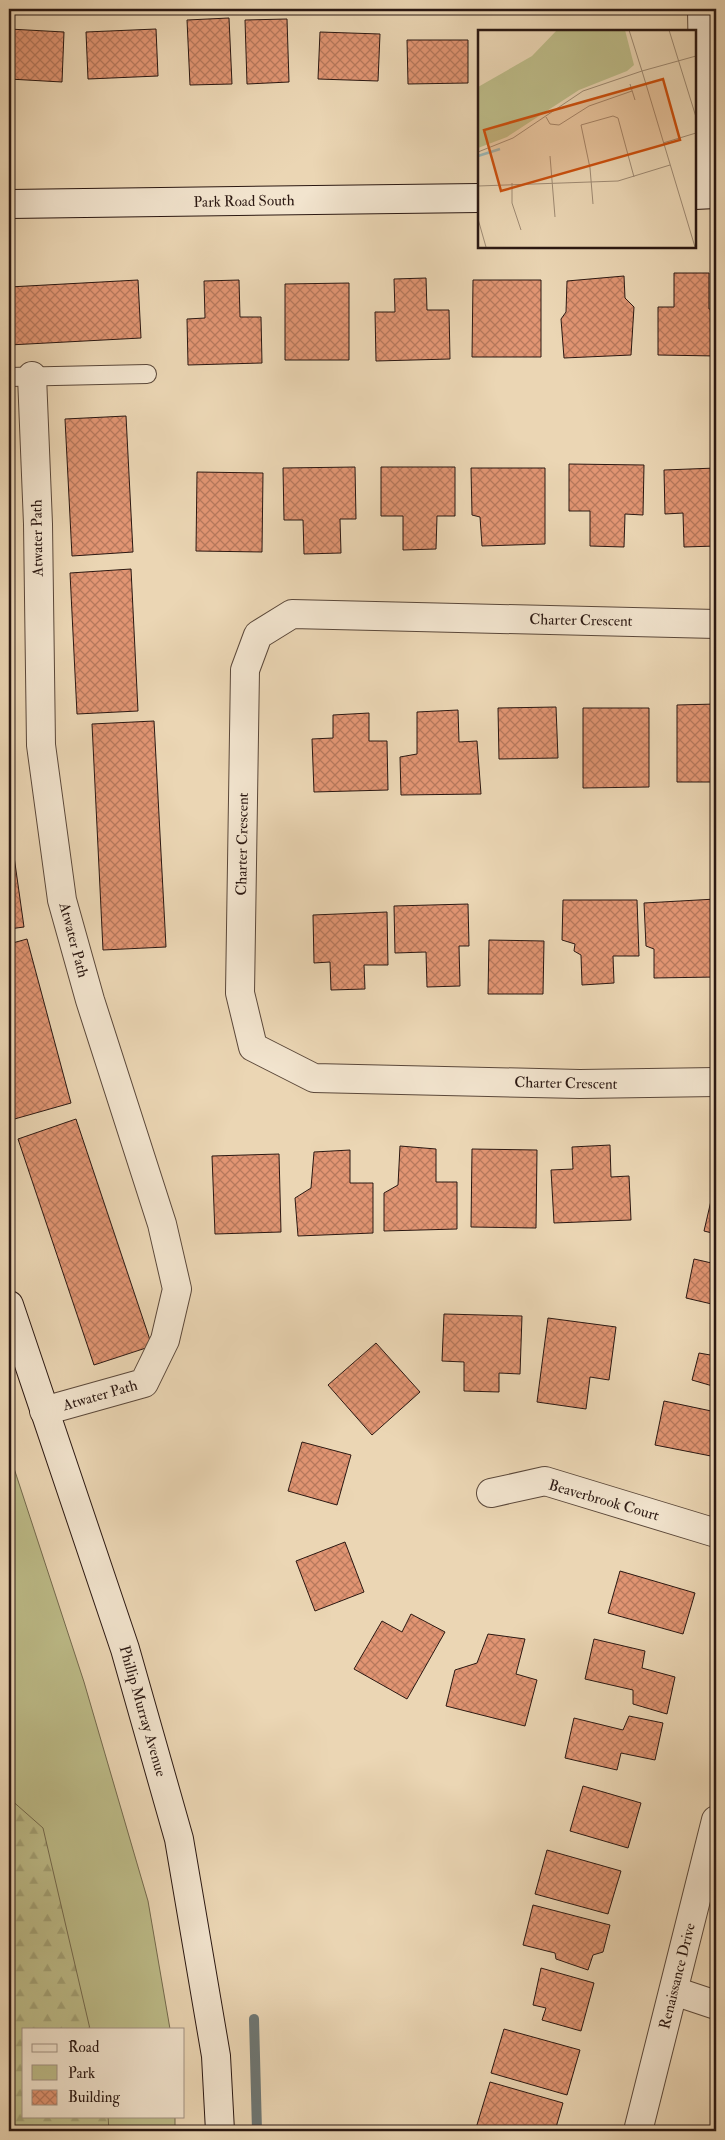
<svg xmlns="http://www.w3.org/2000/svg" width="725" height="2140" font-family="'IM FELL Double Pica',serif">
	<defs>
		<pattern id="forest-firs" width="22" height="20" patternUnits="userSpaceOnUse" patternTransform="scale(1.25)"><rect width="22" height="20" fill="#bdbc89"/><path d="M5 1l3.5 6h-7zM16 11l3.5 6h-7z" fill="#a3a175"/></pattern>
		<pattern id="building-cross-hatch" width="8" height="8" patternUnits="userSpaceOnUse" patternTransform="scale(1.25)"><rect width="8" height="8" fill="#e19573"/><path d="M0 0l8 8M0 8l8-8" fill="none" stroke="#b7795d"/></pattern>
	</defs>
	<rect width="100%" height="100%" fill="#ebd6b4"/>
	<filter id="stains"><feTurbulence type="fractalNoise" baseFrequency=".004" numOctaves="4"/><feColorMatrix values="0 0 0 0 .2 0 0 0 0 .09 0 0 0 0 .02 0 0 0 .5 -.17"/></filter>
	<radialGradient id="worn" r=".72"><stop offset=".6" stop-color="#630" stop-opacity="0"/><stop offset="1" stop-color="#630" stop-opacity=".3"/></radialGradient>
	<polygon fill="#bdbc89" stroke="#746a4e" points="9,1453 84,1682 148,1901 170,2029 24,2029 24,2116 175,2116 175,2131 9,2131"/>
	<polygon fill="url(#forest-firs)" stroke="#746a4e" points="9,1798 43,1828 90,2029 24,2029 24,2116 108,2116 109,2131 9,2131"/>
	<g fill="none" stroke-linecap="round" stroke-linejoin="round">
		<polyline stroke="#6e7774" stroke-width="10" points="254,2019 257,2131"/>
	</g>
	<g fill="url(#building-cross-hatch)" stroke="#2b1812">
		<polygon points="229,18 232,84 190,85 187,20"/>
		<polygon points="287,19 289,82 247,84 245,20"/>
		<polygon points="9,29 64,32 62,82 9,79"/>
		<polygon points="156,29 158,76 88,79 86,32"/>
		<polygon points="320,32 380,34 378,81 318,79"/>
		<polygon points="407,40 468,40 468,83 408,84"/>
		<polygon points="674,273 709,273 709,309 716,309 716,356 658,355 658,307 674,307"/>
		<polygon points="624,276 625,298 634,307 631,355 564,358 561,319 566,312 567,281"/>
		<polygon points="426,278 427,310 449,310 450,359 376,361 375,312 395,312 394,279"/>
		<polygon points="138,280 141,338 9,345 9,287"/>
		<polygon points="239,280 240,317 261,317 262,363 188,365 187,319 205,318 204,281"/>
		<polygon points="473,280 541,280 541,357 472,357"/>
		<polygon points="349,283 349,360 285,360 285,284"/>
		<polygon points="126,416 133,552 72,556 65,419"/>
		<polygon points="569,464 644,465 643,515 625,514 624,547 590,546 590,511 569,511"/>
		<polygon points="355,467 356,519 340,519 341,553 304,554 303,520 284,520 283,468"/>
		<polygon points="381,467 455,467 455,516 437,516 436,549 403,550 403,516 381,516"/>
		<polygon points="471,468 545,468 545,544 482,546 480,517 472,515"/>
		<polygon points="716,468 716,546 684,547 683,513 665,514 664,470"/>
		<polygon points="197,472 263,473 262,552 196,551"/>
		<polygon points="131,569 138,711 77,714 70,573"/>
		<polygon points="716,704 716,782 677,782 677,705"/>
		<polygon points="556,707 558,758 499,759 498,708"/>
		<polygon points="583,708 649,708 649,787 583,788"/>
		<polygon points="458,710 459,742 477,741 481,794 401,795 400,757 417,754 417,712"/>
		<polygon points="369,713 369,741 387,741 388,790 314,792 312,739 333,738 333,715"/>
		<polygon points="154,721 166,947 103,950 92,724"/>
		<polygon points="9,821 24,927 9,929"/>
		<polygon points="716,899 716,977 654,978 654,949 646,946 644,903"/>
		<polygon points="563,900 637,900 639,956 613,956 614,983 582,985 581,955 574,951 575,944 562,940"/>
		<polygon points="468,904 469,946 459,946 460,986 427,987 426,952 395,953 394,906"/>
		<polygon points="387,912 388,965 364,965 365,989 331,990 330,962 314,963 313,915"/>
		<polygon points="27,939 71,1103 11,1120 9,1114 9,944"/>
		<polygon points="489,940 544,941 543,994 488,994"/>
		<polygon points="76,1119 152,1346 94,1365 18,1139"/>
		<polygon points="610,1145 611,1177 629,1176 631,1220 554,1223 551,1170 573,1169 572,1147"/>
		<polygon points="400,1146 436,1149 436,1182 457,1182 457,1229 384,1231 384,1193 398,1185"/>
		<polygon points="472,1149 537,1150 536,1228 471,1227"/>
		<polygon points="350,1150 350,1183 373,1183 373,1233 298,1236 295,1198 311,1188 314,1152"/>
		<polygon points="279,1154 281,1232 215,1234 212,1156"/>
		<polygon points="713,1192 716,1193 716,1234 704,1231"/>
		<polygon points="694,1259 716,1264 716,1305 686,1298"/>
		<polygon points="444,1314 522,1316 520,1374 499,1373 499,1392 464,1391 464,1362 442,1361"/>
		<polygon points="548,1318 616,1327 609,1380 590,1377 586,1409 537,1402"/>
		<polygon points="376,1343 420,1392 372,1435 328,1385"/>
		<polygon points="699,1353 716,1356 716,1387 692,1380"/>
		<polygon points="664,1401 716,1412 716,1457 655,1445"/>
		<polygon points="302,1442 351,1455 337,1505 288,1491"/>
		<polygon points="345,1542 364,1592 315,1611 296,1561"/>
		<polygon points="620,1571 695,1593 683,1634 608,1613"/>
		<polygon points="411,1614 445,1632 407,1699 354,1669 382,1621 402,1632"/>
		<polygon points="488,1634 525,1639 516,1674 537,1680 525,1726 446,1706 455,1670 477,1663"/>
		<polygon points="594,1639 645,1651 642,1668 675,1677 667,1714 633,1704 633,1690 585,1679"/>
		<polygon points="629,1716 663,1723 655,1760 621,1753 617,1770 565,1758 574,1718 623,1730"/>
		<polygon points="583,1786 641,1803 628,1848 570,1831"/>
		<polygon points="547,1850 621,1871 608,1914 535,1894"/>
		<polygon points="533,1905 610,1925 603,1952 593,1955 588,1970 556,1959 555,1953 523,1945"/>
		<polygon points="541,1968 594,1983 581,2031 542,2020 546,2008 533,2005"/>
		<polygon points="504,2029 580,2050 567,2095 491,2073"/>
		<polygon points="490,2082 563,2103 555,2131 487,2131 476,2128"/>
	</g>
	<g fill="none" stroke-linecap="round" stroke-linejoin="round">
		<g stroke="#5b483a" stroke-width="20">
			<polyline id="lane" points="9,377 147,374"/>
		</g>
		<g stroke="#5b483a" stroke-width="30">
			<g id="street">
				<polyline points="702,9 705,194"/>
				<polyline points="32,376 38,524 41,745 62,900 90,1000 162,1224 177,1289 165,1340 144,1383 44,1411"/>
				<polyline points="716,624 292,614 258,635 245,670 240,993 253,1047 314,1078 580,1084 716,1082"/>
				<polyline points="491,1493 545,1481 716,1533"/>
				<polyline points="674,1991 716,2005"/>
				<polyline points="638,2131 716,1820"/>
			</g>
		</g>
		<g stroke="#2b1812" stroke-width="30">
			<g id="secondary">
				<polyline points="694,195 716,194"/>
				<polyline points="9,204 479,198"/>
				<polyline points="9,1305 125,1649 179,1839 216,2056 220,2131"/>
			</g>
		</g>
		<use href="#lane" stroke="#f2e4ce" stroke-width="18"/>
		<use href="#street" stroke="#f2e4ce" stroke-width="28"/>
		<use href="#secondary" stroke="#f2e4ce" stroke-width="28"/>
	</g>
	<g text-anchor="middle" stroke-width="4" stroke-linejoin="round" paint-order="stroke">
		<g font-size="15" fill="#2b1812" stroke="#f2e4ce">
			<text transform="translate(244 201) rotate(-1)" y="5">Park Road South</text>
			<text transform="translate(37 538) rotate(-91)" y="5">Atwater Path</text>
			<text transform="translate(581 620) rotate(1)" y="5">Charter Crescent</text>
			<text transform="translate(242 844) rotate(-89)" y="5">Charter Crescent</text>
			<text transform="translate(74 940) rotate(75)" y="5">Atwater Path</text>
			<text transform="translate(566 1083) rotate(1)" y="5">Charter Crescent</text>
			<text transform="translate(100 1395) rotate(-16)" y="5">Atwater Path</text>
			<text transform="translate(604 1500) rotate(16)" y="5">Beaverbrook Court</text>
			<text transform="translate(143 1711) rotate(74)" y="5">Phillip Murray Avenue</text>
			<text transform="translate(677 1976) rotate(-76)" y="5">Renaissance Drive</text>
		</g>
	</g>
	<g transform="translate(478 30)">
		<rect width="218" height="218" fill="#ebd6b4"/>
		<path d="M79,0H147L156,35L149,41L101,60L29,107L0,118V57L54,26Z" fill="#bdbc89"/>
		<path d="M27,52L37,54L49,65L35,84L33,96L0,112V61Z" fill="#bdbc89"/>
		<path fill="none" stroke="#9bb7b6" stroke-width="2.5" d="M0,126L22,119"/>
		<path fill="none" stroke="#9e8a73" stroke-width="1" d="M191,0L218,87M152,54L157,70M68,87L72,94L81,95L111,76L154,61M185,113L218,103M0,122L35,108L105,61L164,41L151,0M72,126L77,187M34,153V173L43,200M0,156L140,151L192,135M115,174L112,138L103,95L135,86L140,88L156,147M0,189L8,217M217,217L164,41L218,26"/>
		<path fill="#cc4f0d" fill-opacity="0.15" stroke="#cc4f0d" stroke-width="2.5" d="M185,49L202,110L23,161L6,100Z"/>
		<rect width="218" height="218" fill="none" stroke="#2b1812" stroke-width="2.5"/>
	</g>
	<rect width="725" height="2140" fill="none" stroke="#ebd6b4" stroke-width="30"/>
	<rect x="10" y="10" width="705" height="2120" fill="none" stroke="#2b1812" stroke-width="2.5"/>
	<rect x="15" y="15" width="695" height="2110" fill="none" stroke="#2b1812"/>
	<rect x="22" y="2028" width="162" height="90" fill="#f2e4ce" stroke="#a29283"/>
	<rect x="32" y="2044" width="25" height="8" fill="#f2e4ce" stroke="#a29283"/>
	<text x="68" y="2052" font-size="15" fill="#2b1812">Road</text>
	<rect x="32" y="2065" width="25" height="15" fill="#bdbc89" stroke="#a29283"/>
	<text x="68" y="2078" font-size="15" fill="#2b1812">Park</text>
	<rect x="32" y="2090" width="25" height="15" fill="url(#building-cross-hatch)" stroke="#a29283"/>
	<text x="68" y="2102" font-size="15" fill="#2b1812">Building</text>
	<rect width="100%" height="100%" filter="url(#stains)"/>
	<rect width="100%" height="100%" fill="url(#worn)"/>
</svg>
